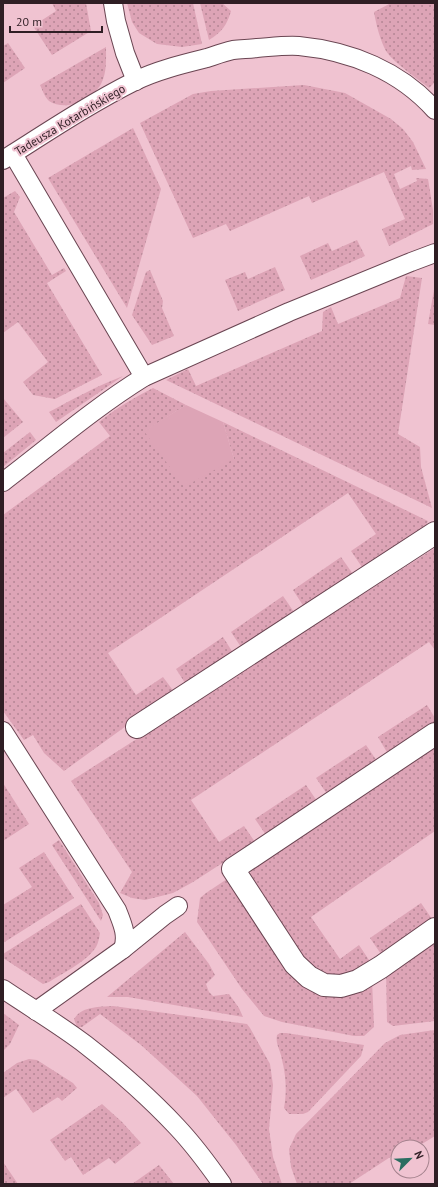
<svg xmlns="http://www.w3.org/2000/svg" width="438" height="1187" font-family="'PT Sans',sans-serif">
	<defs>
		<pattern id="grass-dots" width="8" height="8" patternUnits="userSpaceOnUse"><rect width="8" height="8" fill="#dda4b6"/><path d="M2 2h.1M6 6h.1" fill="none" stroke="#b48594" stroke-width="1.8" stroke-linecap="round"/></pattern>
	</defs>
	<rect width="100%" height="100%" fill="#f0c3d1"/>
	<g fill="url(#grass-dots)">
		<polygon points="52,3 86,3 91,31 52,55 33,26 56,11"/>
		<polygon points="127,3 193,3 202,44 182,47 157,44 139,33 132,22"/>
		<path d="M200,3H222L231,11C227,25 222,32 209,40Z"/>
		<path d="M391,3H435V82L429,88C417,78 394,63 386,51C380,40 376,24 374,12Z"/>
		<polygon points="8,43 25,68 3,83 3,46"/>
		<path d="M106,47C106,60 107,72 101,84C92,100 66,112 49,101C45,98 42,89 40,85Z"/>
		<polygon points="304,85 345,93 391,119 403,129 413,142 426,169 412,170 411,166 394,174 400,189 417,181 416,178 428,179 433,210 433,224 389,246 382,229 405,219 384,172 312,203 309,196 230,231 226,224 193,238 140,123 193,94 211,91"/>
		<polygon points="133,128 161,189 127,308 48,178"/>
		<polygon points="15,191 20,197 14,212 52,275 64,268 66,271 47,283 102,375 55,399 33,395 23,382 48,362 18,322 3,333 3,198"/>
		<polygon points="357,240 365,256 311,280 300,256 328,243 332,251"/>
		<polygon points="275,267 285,290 238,311 225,280 245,272 248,279"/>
		<polygon points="150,270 163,301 162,308 174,336 152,345 132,315 146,272"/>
		<polygon points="406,276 422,278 398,434 420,447 421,467 432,508 166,380 188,369 196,386 322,331 323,312 331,307 338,324 400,298"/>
		<polygon points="435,284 435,325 428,324"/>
		<path d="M123,376L56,422L49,412C73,399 97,386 123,376Z"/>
		<path d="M153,388L186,405L145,431L234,459L223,422L428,521L425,528L366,573L351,551L376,534L348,493L108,653L136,695L163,677L175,693L133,721L64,771L44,753L33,735L24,740L3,711V515L110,436L99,422C116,408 134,398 153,388Z"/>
		<polygon points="3,398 23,422 3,438"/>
		<polygon points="30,432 36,440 3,467 3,453"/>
		<polygon points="435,548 435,650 429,642 191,800 219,842 244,826 255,842 193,882 173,893 145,900 132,898 120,893 132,872 71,781"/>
		<polygon points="341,557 355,577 306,610 293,590"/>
		<polygon points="283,596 296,615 243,650 231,632"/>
		<polygon points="223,637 235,656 187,686 176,669"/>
		<polygon points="427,705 435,718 435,723 388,754 378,737"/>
		<polygon points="435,743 435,831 311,917 340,959 359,945 371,963 357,973 318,978 249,878 251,871 256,863"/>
		<polygon points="366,745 377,761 327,794 316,778"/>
		<polygon points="3,783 29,824 3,841"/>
		<polygon points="306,785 317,801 266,835 255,819"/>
		<polygon points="59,840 99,903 103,915 101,921 52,845"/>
		<polygon points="44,852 74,898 3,943 3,905 32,887 19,868"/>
		<polygon points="230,877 300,980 372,980 374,1027 364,1036 354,1036 282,1022 264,1016 242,989 197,922 200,898 206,893"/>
		<polygon points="421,903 432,919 381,954 370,938"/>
		<path d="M81,904L100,933C99,939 98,946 93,951C83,963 63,973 49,982L43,984L3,958V954Z"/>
		<polygon points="185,932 209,964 215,975 206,984 209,992 213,996 229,994 239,1008 243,1017 128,997 107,997"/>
		<polygon points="435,936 435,1021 393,1026 387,1022 386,968"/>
		<path d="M113,1006L247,1024L250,1028L270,1064L273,1085L269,1129L273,1157L282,1184H263L236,1145L197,1096L141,1045L100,1014L82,1027H77L74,1019C82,1006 99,1007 113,1006Z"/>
		<polygon points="3,1013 19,1025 10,1044 3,1051"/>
		<polygon points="435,1030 435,1136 417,1147 412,1147 410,1145 407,1147 398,1147 398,1152 349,1184 297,1184 291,1167 289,1149 296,1134 385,1043 400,1035"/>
		<path d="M280,1033H286L364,1045L361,1056L308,1112L303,1114H289L284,1108C287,1093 286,1075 282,1060C281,1051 275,1044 277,1035Z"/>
		<polygon points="29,1059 37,1060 73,1083 77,1088 62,1101 58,1097 33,1113 16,1089 3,1098 3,1073 17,1063"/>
		<polygon points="102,1104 122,1122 141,1143 115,1164 109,1158 83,1175 71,1157 65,1161 50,1140"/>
		<polygon points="3,1162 18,1184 3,1184"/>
		<polygon points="159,1165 174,1184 132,1184"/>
	</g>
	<polygon fill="#dda4b6" points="186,405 223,422 234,459 184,487 144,431"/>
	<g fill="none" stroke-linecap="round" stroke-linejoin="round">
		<g stroke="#6a4552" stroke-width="20">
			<g id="service">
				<polyline points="113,3 116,21 125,53 136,81"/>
				<polyline points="13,154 144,377"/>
				<path d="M3,160C46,133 89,104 135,81C158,70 183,64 207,58C216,55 224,52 233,50C241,49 249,49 257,48C271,47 286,45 299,46C351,51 400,71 435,110"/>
				<path d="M3,482C49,447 94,408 144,377L289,312L411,262L435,253"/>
				<path d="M3,731L117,910C122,923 128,935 123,949"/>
				<path d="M3,989C31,1008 60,1025 86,1045C118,1070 149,1097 177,1127C193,1144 208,1164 222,1184"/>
				<polyline points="36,1011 123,949 165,915 178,906"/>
			</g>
		</g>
		<g stroke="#6a4552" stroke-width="24">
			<g id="minor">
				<polyline points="137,727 435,533"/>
				<polyline points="435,734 233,869 295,964 309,977 324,985 341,986 358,981 381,967 435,929"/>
			</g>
		</g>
		<use href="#service" stroke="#fff" stroke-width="18"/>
		<use href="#minor" stroke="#fff" stroke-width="22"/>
	</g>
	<g text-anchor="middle" stroke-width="4" stroke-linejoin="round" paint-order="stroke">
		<g font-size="12" fill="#2f1e24" stroke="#f0c3d1">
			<text transform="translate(70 120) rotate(-31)" y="4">Tadeusza Kotarbińskiego</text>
		</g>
	</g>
	<rect width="438" height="1187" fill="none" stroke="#2f1e24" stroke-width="8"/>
	<g transform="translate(410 1159) rotate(66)"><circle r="19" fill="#f0c3d1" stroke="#a3818c"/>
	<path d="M0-3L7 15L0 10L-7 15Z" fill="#2b6e61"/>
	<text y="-6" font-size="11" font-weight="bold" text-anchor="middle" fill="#2f1e24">N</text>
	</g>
	<path d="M10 26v6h92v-6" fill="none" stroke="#2f1e24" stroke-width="2"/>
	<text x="16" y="26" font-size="12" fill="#2f1e24" stroke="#f0c3d1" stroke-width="3" paint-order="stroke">20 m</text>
</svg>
